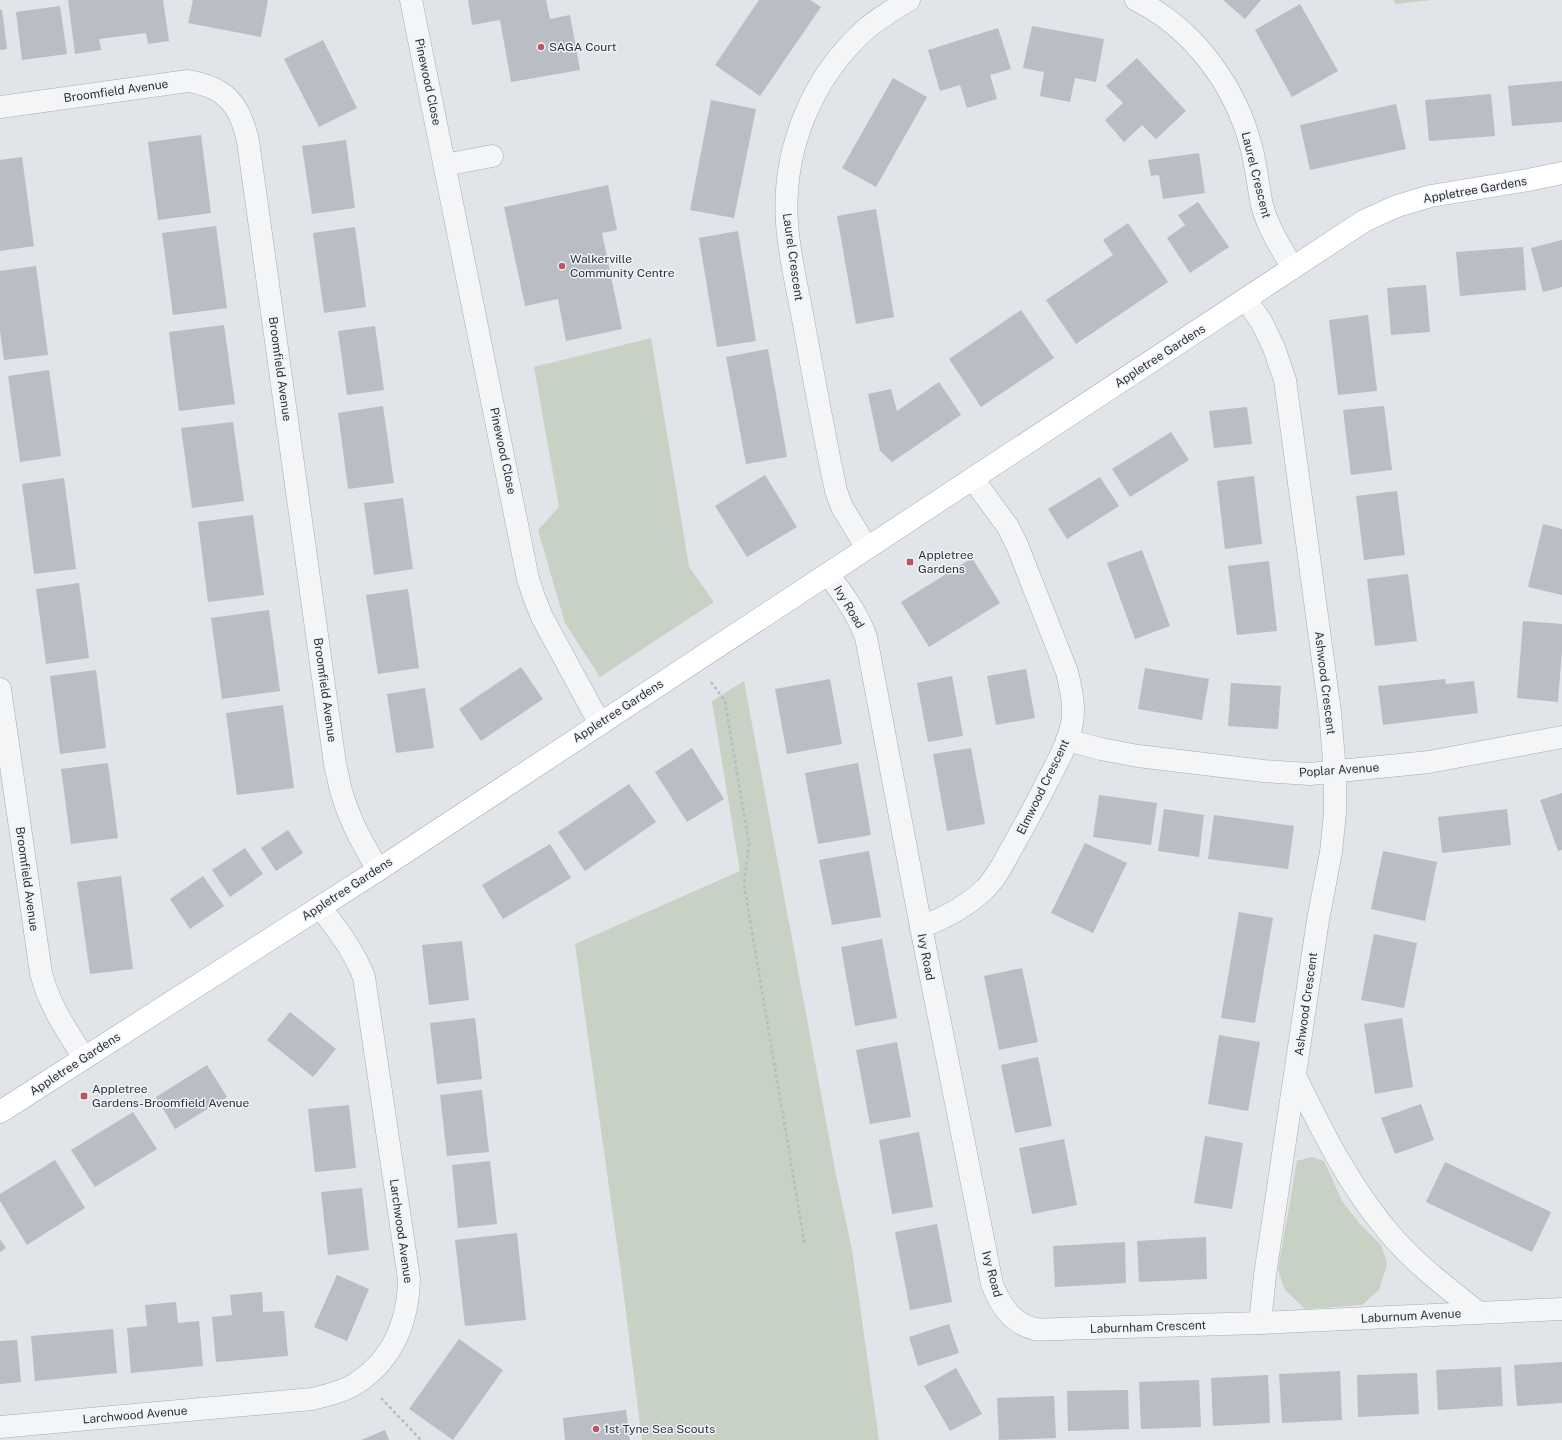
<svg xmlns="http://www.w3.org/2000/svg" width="1562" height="1440" font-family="'Public Sans',sans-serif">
	<rect width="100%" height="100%" fill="#e1e4e8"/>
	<g fill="#c7d1c4">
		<polygon points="1393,0 1432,0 1396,4"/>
		<polygon points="651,338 689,567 714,602 600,677 565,623 538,530 559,507 534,367"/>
		<polygon points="744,681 836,1175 852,1250 879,1440 642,1440 622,1280 575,944 740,871 712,701"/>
		<polygon points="1312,1157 1324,1161 1342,1201 1360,1224 1381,1245 1387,1264 1379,1290 1362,1305 1305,1309 1285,1290 1278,1270 1297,1161"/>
	</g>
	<g fill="#b9bdc4">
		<polygon points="68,0 163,0 169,41 148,44 146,33 99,39 101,50 75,54"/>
		<polygon points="193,0 268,0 261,37 188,23"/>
		<polygon points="468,0 546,0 550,19 570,15 580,70 511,82 500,20 472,25"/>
		<polygon points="759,0 810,0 821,7 760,96 715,65"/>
		<polygon points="1223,0 1261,0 1245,19"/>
		<polygon points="1300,4 1338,71 1292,97 1255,30"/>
		<polygon points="60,6 67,54 22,60 16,12"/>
		<polygon points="0,10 2,10 7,49 0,50"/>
		<polygon points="1032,26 1104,39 1096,82 1075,78 1070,102 1040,96 1044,72 1023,68"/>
		<polygon points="998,28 1011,69 990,75 997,99 967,108 960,85 940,91 928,50"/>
		<polygon points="323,40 357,108 319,127 284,59"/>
		<polygon points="1137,58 1186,111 1156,139 1142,125 1124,142 1105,120 1123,103 1106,86"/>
		<polygon points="893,78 927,97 876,187 842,168"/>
		<polygon points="1562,81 1562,122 1512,126 1508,86"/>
		<polygon points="1491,94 1495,136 1429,141 1425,100"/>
		<polygon points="711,100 756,109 734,218 690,210"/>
		<polygon points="1396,104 1406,149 1310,170 1300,125"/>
		<polygon points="201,135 211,213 158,220 148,142"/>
		<polygon points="346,140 355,208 312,214 302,146"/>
		<polygon points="1199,153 1205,193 1163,199 1159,175 1151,176 1148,160"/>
		<polygon points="22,157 34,246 0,251 0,160"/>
		<polygon points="608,185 617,230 602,233 622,329 566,341 558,299 525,306 504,207"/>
		<polygon points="1198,202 1229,247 1190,273 1167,238 1185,225 1178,215"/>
		<polygon points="876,209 894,317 856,324 837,216"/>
		<polygon points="1128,223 1168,282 1076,344 1046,300 1113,255 1103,240"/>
		<polygon points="216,226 227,308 173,315 162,233"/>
		<polygon points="355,227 366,307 324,313 313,233"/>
		<polygon points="738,231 756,341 717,347 699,238"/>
		<polygon points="1562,240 1562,287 1543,292 1531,248"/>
		<polygon points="1523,247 1526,290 1460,296 1456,252"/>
		<polygon points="36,266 48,355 4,360 0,331 0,271"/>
		<polygon points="1426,285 1430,332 1391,335 1387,288"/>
		<polygon points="1021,310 1054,358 981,407 949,359"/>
		<polygon points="1368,315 1377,391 1338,395 1329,320"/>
		<polygon points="224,325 235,404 179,411 169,332"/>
		<polygon points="375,326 384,390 347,395 338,331"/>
		<polygon points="768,349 787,457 746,464 726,357"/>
		<polygon points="49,370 61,456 20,462 8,376"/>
		<polygon points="939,382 961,415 892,462 880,451 868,394 891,389 897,411"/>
		<polygon points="383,406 394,483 348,489 338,413"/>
		<polygon points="1384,406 1392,470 1351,475 1343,410"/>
		<polygon points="1247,407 1252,444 1214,448 1209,411"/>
		<polygon points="233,422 244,501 192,508 181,428"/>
		<polygon points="1171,432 1189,460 1130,497 1112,469"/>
		<polygon points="765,475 797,527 747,557 715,506"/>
		<polygon points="1254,476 1262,544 1225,549 1217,481"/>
		<polygon points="1100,477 1119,506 1067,539 1048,509"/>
		<polygon points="64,478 76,569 34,574 22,484"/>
		<polygon points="1397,491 1405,555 1364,560 1356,496"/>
		<polygon points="403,498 413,569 374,575 364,503"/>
		<polygon points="253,515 264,595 208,602 198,522"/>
		<polygon points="1543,524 1562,529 1562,595 1528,587"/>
		<polygon points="1142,550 1170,626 1135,639 1107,563"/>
		<polygon points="972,558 1000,603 929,647 901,602"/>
		<polygon points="1269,561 1277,631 1237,635 1228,566"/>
		<polygon points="1408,574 1417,641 1375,646 1367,579"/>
		<polygon points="79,583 89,658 46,664 36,589"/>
		<polygon points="408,589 419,668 378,674 366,595"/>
		<polygon points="269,610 280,691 222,699 211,618"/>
		<polygon points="1523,621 1562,624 1562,649 1558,702 1517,698"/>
		<polygon points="521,667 543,699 481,741 459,709"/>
		<polygon points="1145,668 1209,679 1202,720 1138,709"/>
		<polygon points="1026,669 1035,718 996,725 987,676"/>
		<polygon points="96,670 106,748 60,754 50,676"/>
		<polygon points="952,676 963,736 928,742 917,683"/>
		<polygon points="830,679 842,744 787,754 775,689"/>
		<polygon points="1445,679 1446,684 1474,681 1478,713 1383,725 1378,686"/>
		<polygon points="1231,683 1281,686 1278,729 1228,726"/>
		<polygon points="425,688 434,748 396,753 387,694"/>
		<polygon points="283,705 294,788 237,795 226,713"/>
		<polygon points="692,748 724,799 687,822 655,772"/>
		<polygon points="971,748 985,824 947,831 933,754"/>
		<polygon points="108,763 118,838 71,844 61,769"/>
		<polygon points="858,763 871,835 818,844 805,773"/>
		<polygon points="629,784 656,822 585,871 558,832"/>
		<polygon points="1562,793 1562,850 1558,851 1540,800"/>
		<polygon points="1099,795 1157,803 1151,845 1093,837"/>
		<polygon points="1164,809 1204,815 1199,857 1158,851"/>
		<polygon points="1507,809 1511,845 1442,853 1438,817"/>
		<polygon points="1214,815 1294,826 1288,869 1208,859"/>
		<polygon points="288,830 303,853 276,871 261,848"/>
		<polygon points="1085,843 1127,863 1093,933 1051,913"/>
		<polygon points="550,844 571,878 503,919 482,885"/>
		<polygon points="245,848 263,874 230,897 212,870"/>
		<polygon points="869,851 881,917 832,925 819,860"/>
		<polygon points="1383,851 1437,862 1425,921 1371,909"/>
		<polygon points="121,876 133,969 90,974 77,882"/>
		<polygon points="203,876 224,906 190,929 170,899"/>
		<polygon points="1239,912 1273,918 1255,1023 1221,1018"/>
		<polygon points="1374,934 1417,943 1404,1008 1361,1000"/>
		<polygon points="882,939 897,1018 855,1026 841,947"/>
		<polygon points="462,941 469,1000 429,1005 422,945"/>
		<polygon points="1022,968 1038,1042 999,1050 984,976"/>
		<polygon points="290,1012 336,1049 313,1077 267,1040"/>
		<polygon points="475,1018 482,1079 437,1084 430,1023"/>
		<polygon points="1402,1018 1413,1087 1375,1094 1364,1024"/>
		<polygon points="1219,1035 1260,1042 1248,1111 1208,1104"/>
		<polygon points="897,1042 911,1117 870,1124 856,1050"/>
		<polygon points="1038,1057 1052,1126 1015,1133 1001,1065"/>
		<polygon points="207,1065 227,1097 175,1129 156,1097"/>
		<polygon points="482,1090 489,1152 447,1156 440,1095"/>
		<polygon points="1421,1104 1434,1140 1395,1154 1381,1118"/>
		<polygon points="349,1105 356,1168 315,1172 308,1109"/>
		<polygon points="133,1112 157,1149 95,1187 71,1150"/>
		<polygon points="919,1132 933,1207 892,1214 879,1140"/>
		<polygon points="1205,1136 1243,1143 1232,1209 1194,1203"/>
		<polygon points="1064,1139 1077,1205 1032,1214 1019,1148"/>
		<polygon points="55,1160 85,1208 27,1245 0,1201 0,1194"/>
		<polygon points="490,1161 497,1224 458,1228 452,1165"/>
		<polygon points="1445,1162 1551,1212 1532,1252 1426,1202"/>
		<polygon points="362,1188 369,1250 328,1255 321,1192"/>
		<polygon points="937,1224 952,1302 910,1310 895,1232"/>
		<polygon points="517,1233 526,1320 465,1326 455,1240"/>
		<polygon points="1206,1237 1207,1279 1139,1282 1137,1241"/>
		<polygon points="0,1239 6,1248 0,1252"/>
		<polygon points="1125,1242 1126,1283 1055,1287 1053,1246"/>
		<polygon points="337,1275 369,1289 347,1341 314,1327"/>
		<polygon points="262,1292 263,1312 284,1311 288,1356 216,1362 212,1317 232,1315 230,1295"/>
		<polygon points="176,1302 178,1323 199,1321 203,1366 131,1373 127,1328 147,1326 145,1305"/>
		<polygon points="949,1324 959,1353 918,1366 909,1337"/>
		<polygon points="113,1329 117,1373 35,1381 31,1336"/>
		<polygon points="459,1339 503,1370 453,1440 409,1409"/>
		<polygon points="17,1340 21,1382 0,1384 0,1341"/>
		<polygon points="1562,1362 1562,1403 1517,1406 1514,1365"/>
		<polygon points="1501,1367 1503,1406 1438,1410 1436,1370"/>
		<polygon points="956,1368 982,1414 950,1431 924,1386"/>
		<polygon points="1340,1371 1342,1420 1282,1423 1279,1374"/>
		<polygon points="1417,1373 1419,1414 1358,1417 1357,1375"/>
		<polygon points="1268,1375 1270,1423 1213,1426 1211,1378"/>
		<polygon points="1199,1380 1201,1427 1141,1429 1139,1382"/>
		<polygon points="1128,1390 1129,1429 1068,1431 1067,1391"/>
		<polygon points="1054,1396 1056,1438 999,1440 997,1398"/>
		<polygon points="626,1410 630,1440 565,1440 563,1418"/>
		<polygon points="385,1430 389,1440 361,1440"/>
	</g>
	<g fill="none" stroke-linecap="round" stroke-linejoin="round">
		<g stroke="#a7abb2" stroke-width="23">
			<g id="street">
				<polyline points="411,0 528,579 534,597 542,617 600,724"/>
				<path d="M1136,0C1193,28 1235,85 1251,146C1256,165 1258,186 1262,205C1268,228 1281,248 1293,268"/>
				<path d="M0,107L188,81C226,87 240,105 248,141L335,764C338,775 339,786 343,797C351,823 364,846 378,870"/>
				<polyline points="445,165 492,156"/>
				<polyline points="1245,299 1261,321 1274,348 1285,380 1330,712 1335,772 1335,813 1331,852 1318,920 1265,1275 1260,1323"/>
				<path d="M867,548L842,507L836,491L831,467C821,418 812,368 803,319C797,287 789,255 787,223C782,151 811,78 866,29C879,18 894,9 909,0"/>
				<path d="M828,574C843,594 857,613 866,637L921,927L992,1284C1000,1305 1012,1324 1035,1329C1042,1330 1050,1329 1057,1329L1260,1323L1562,1309"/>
				<path d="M0,689L41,973C49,1005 67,1031 84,1058"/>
				<polyline points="1067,740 1101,749 1138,756 1263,771 1310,774 1429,762 1562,737"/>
				<path d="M921,927C945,918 966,907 985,889C996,878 1003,864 1010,851C1023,828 1036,805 1047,782C1057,763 1068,744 1072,723C1075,706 1071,689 1067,672L1017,545L1008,527L973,479"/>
				<path d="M1295,1076C1324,1135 1353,1194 1398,1243C1422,1269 1451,1291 1479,1313"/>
				<path d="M0,1427L312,1399C324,1396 338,1393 350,1387C391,1364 408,1324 409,1279L364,977C354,951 337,929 320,907"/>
			</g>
		</g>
		<g stroke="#a7abb2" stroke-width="23">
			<polyline id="secondary" points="0,1112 378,870 1364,221 1397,206 1431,196 1528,180 1562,173"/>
		</g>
		<g stroke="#b8bac0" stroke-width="2.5" stroke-dasharray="3 3" stroke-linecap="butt">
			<polyline points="711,682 725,701 749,844 744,884 805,1246"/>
			<polyline points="381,1398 421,1440"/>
		</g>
		<use href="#street" stroke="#f4f5f7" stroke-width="22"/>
		<use href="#secondary" stroke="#fff" stroke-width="22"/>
	</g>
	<g fill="#bf5564" stroke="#f1f3f6" stroke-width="1.5">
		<circle cx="541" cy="47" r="4"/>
		<circle cx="562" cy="266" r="4"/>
		<rect x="906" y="558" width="8" height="8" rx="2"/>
		<rect x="80" y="1092" width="8" height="8" rx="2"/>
		<circle cx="596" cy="1429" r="4"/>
	</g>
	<g text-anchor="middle" stroke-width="3" stroke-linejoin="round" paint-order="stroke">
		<g font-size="12" fill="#2c323e" stroke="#f1f3f6" text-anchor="start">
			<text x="549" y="51">SAGA Court</text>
			<text x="570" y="263">Walkerville<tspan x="570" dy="14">Community Centre</tspan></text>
			<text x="918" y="559">Appletree<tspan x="918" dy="14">Gardens</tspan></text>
			<text x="92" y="1093">Appletree<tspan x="92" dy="14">Gardens-Broomfield Avenue</tspan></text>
			<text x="604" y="1433">1st Tyne Sea Scouts</text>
		</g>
		<g font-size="12" fill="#2c323e" stroke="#f1f3f6">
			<text transform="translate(428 82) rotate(78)" y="4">Pinewood Close</text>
			<text transform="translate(116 91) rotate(-8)" y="4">Broomfield Avenue</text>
			<text transform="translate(1256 175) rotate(76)" y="4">Laurel Crescent</text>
			<text transform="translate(1475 190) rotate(-10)" y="4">Appletree Gardens</text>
			<text transform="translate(793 257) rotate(82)" y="4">Laurel Crescent</text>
			<text transform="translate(1160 356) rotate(-33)" y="4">Appletree Gardens</text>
			<text transform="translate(280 369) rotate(82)" y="4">Broomfield Avenue</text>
			<text transform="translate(503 451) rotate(78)" y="4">Pinewood Close</text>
			<text transform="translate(849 607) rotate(59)" y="4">Ivy Road</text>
			<text transform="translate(1325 683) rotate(83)" y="4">Ashwood Crescent</text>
			<text transform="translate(325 690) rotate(82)" y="4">Broomfield Avenue</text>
			<text transform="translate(618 711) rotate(-33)" y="4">Appletree Gardens</text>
			<text transform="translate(1339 770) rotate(-4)" y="4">Poplar Avenue</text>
			<text transform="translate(1043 787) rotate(-64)" y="4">Elmwood Crescent</text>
			<text transform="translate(27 879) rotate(82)" y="4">Broomfield Avenue</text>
			<text transform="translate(347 889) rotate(-33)" y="4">Appletree Gardens</text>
			<text transform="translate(926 957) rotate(79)" y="4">Ivy Road</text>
			<text transform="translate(1306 1004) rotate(-82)" y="4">Ashwood Crescent</text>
			<text transform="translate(75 1064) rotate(-33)" y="4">Appletree Gardens</text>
			<text transform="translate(401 1231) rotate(82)" y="4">Larchwood Avenue</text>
			<text transform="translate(992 1274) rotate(75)" y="4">Ivy Road</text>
			<text transform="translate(1411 1316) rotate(-3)" y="4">Laburnum Avenue</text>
			<text transform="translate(1148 1327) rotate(-2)" y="4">Laburnham Crescent</text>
			<text transform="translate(135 1415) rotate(-5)" y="4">Larchwood Avenue</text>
		</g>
	</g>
</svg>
